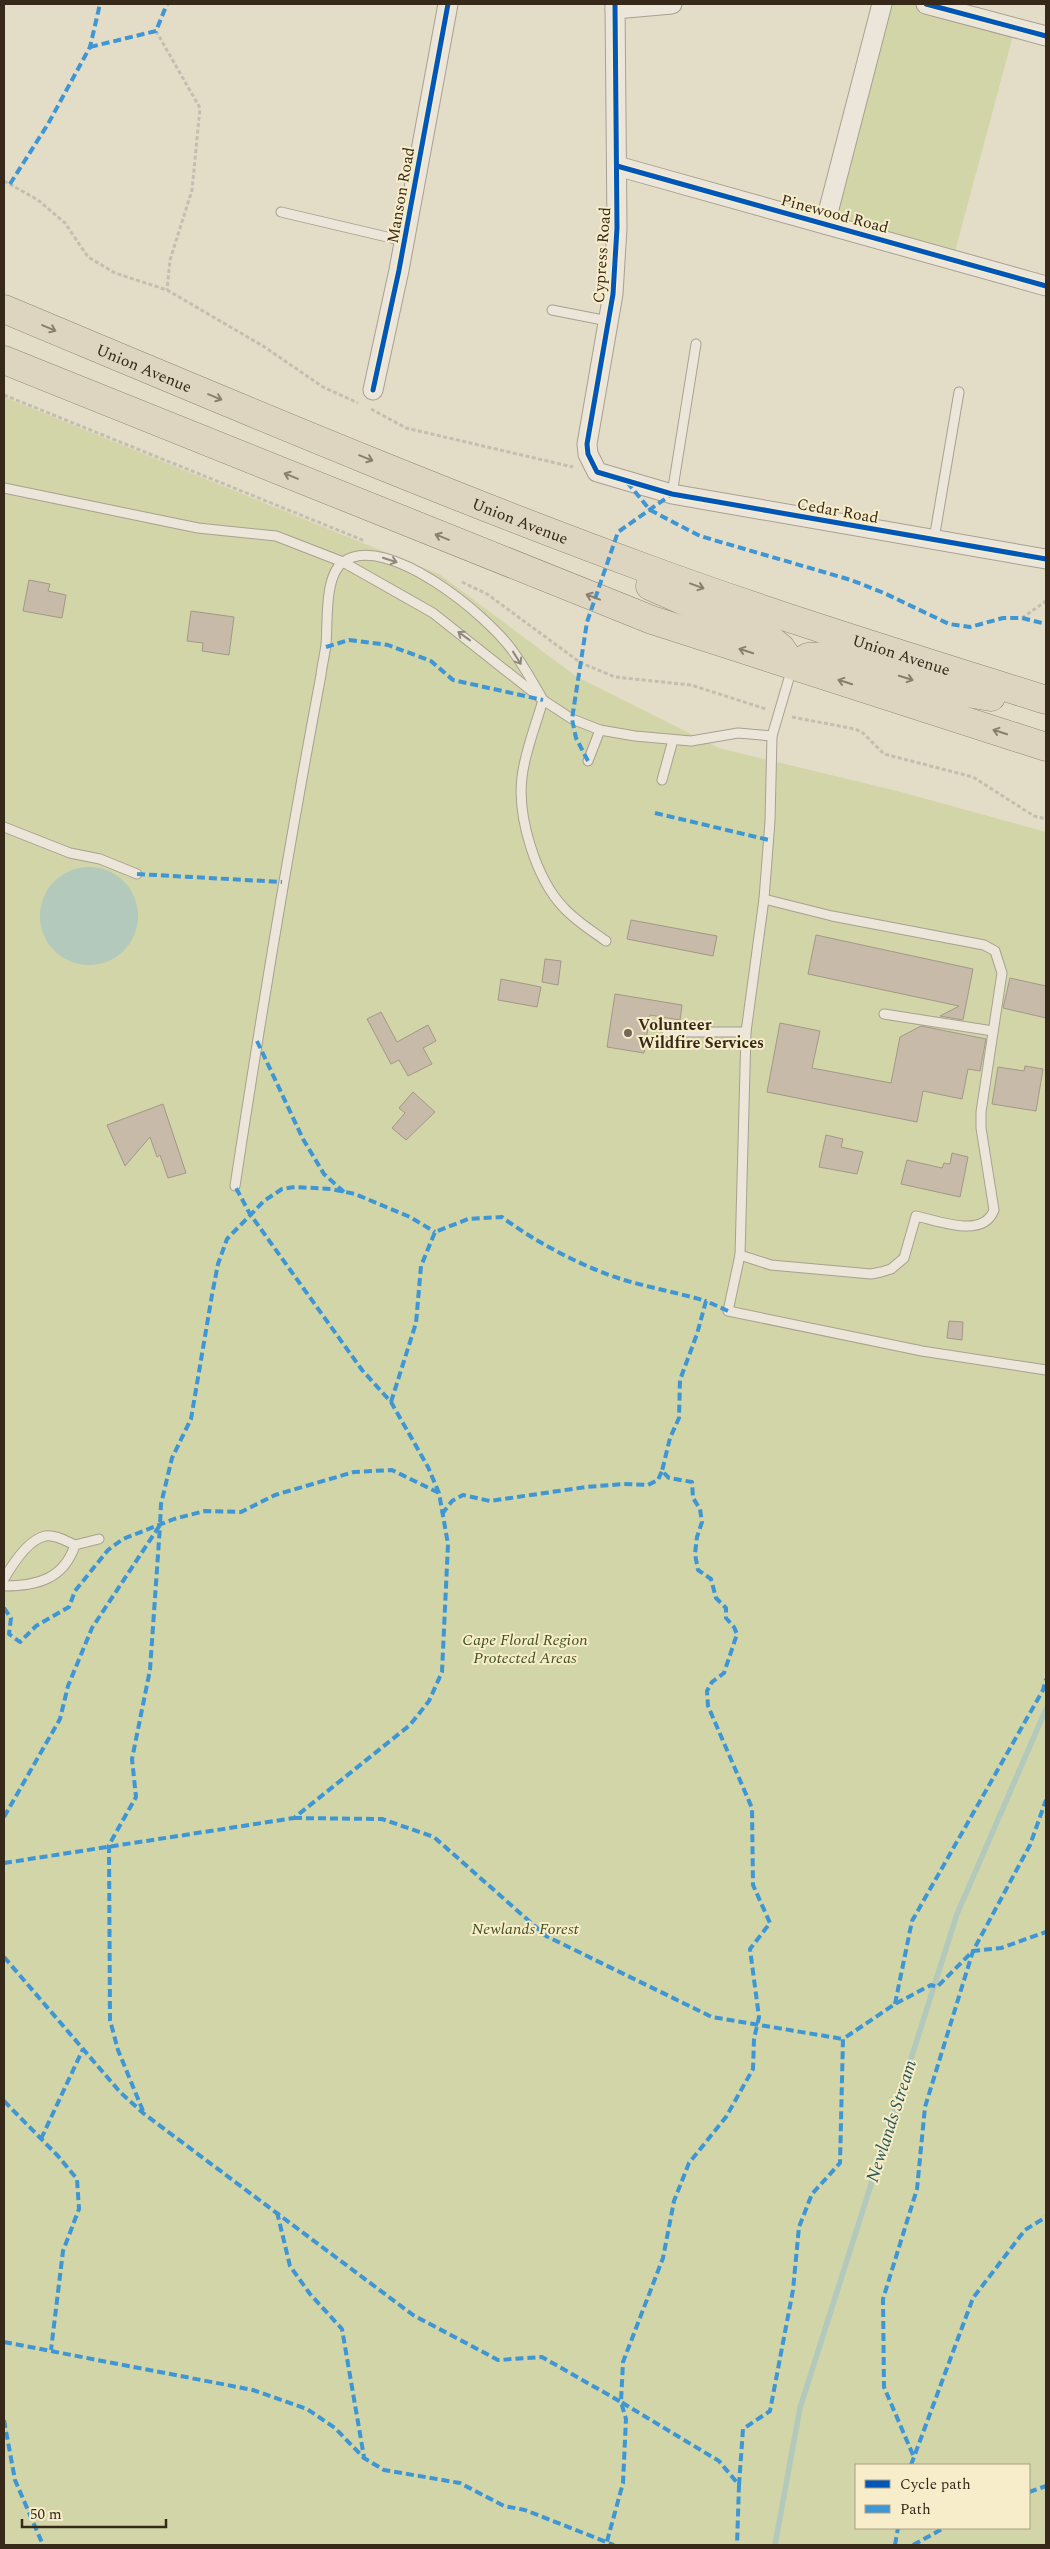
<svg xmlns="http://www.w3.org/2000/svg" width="1050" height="2549" font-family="Spectral,serif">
	<rect width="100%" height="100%" fill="#e3ddc7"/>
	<g fill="#d1d5a8" fill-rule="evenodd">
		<polygon points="882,4 926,4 1015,28 953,259 825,224"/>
		<path d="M4,397L439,574L577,677L719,748L901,792L1046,832V2545H4ZM856,2465H1029V2528H856Z"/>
	</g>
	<circle fill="#b3c9bc" cx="89" cy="916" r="49"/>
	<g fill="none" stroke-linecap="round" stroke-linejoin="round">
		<polyline stroke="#b3c9bc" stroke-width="5.5" points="775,2545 800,2408 957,1914 1046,1709"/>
	</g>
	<g fill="#c7baa8" stroke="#a39887">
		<polygon points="29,580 50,584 48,591 66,595 62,618 23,611"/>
		<polygon points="191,611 234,617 229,655 202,651 203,643 187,641"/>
		<polygon points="631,920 717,936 713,956 627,939"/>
		<polygon points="816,935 973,969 963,1020 940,1016 959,1006 808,974"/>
		<polygon points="545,959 561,961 558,985 542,982"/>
		<polygon points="1010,978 1046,986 1046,1018 1003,1008"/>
		<polygon points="501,979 541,987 537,1007 498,1000"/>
		<polygon points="615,994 682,1005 680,1020 650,1015 644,1053 607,1047"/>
		<polygon points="381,1012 397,1042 428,1025 436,1041 423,1048 432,1064 408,1076 399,1060 391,1064 367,1019"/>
		<polygon points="780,1023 820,1031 812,1068 891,1083 900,1037 921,1026 986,1039 980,1071 968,1069 962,1099 923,1091 917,1122 767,1092"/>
		<polygon points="1025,1066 1043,1069 1036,1111 992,1104 998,1067 1024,1071"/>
		<polygon points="413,1092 435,1112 406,1140 392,1128 405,1113 399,1108"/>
		<polygon points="163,1104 186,1173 168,1178 160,1155 157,1157 150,1137 125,1166 107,1125"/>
		<polygon points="826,1135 843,1139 841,1147 863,1152 857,1174 819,1167"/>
		<polygon points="952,1153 968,1157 960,1197 901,1184 907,1160 942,1168 944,1163 950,1164"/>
		<polygon points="949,1321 963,1322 962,1340 947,1338"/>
	</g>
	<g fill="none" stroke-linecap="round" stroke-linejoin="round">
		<g stroke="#a8a091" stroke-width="11">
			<g id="service">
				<polyline points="281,212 404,241"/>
				<polyline points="552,310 608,321"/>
				<polyline points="4,488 198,528 276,536 343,562 433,613 543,700 572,719 600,730 635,736 691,741 738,733 772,736"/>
				<polyline points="672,494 696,344"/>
				<polyline points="934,539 959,392"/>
				<polyline points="792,668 772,736 770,821 764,899 746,1032 740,1255 728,1311 922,1351 1046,1370"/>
				<polyline points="588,761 600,730"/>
				<polyline points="662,780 673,740"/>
				<polyline points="4,827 70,853 100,859 137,874"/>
				<polyline points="884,1014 993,1031"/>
				<polyline points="667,1032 746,1032"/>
				<path d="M235,1186C261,1015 289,845 321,675C322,665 325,654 326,644C328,623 324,576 343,562C386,531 488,616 512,650C524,666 533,683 543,700C536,725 525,751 522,777C517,817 536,879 564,908C576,921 592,931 606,941"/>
				<path d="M740,1255L771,1265L871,1274L881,1272L891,1269L904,1258L916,1216C939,1221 983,1239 994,1210L981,1128V1112L1002,973L995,951L984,945L832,916L764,899"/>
				<path d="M4,1579C12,1565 28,1540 45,1536C55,1534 66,1541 75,1545"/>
				<path d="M4,1586C37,1586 64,1579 75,1545L99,1539"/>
			</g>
		</g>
		<g stroke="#a8a091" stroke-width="21">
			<g id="minor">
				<polyline points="615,4 617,228 613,294 587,444 588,454 597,472 672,494 1046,559"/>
				<polyline points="926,4 1046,36"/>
				<polyline points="615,9 672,4"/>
				<polyline points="617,166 1046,286"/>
				<polyline points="825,224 882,4"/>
				<polyline points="373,390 399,270 448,4"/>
			</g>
		</g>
		<g stroke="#8d8678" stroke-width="29">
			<g id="trunk">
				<path id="s1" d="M4,309C217,398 430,489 648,569C779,617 913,658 1046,700"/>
				<polyline points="4,360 652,620 1046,747"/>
				<polyline points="650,586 770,639 781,648 791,663"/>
				<polyline points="793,665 808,657 827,656 943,689 991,697"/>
			</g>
		</g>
		<g stroke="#c3beb0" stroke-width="3" stroke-dasharray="4 2.5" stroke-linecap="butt">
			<polyline points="156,31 200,108 192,190 170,260 167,290"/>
			<polyline points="4,181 38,200 65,223 88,257 115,273 167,290 263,346 323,387 358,403"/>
			<polyline points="4,395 365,541"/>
			<polyline points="371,409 406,428 573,467"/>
			<polyline points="462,582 487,594 581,663 615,677 691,685 766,709"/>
			<polyline points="1022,618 1046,601"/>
			<polyline points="792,717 855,729 863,733 884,754 973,777 1034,816 1046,819"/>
		</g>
		<use href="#service" stroke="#ebe6d9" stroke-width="9"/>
		<use href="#minor" stroke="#ebe6d9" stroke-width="19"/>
		<use href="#trunk" stroke="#ddd5c0" stroke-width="28"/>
		<g stroke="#3e96d4" stroke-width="4" stroke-dasharray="8 4" stroke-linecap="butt">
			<polyline points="90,47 156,31 167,4"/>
			<polyline points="10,184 48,124 90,47 100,4"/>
			<polyline points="627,482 650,510 700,536 851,580 884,593 949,624 970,627 1003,618 1022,618 1046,624"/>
			<polyline points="326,647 349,640 388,645 431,661 453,680 543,700"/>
			<polyline points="588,761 576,738 572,719 587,622 618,532 672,494"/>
			<polyline points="655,813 769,840"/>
			<polyline points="137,874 282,882"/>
			<polyline points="257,1041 303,1139 324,1174 344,1192"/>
			<polyline points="728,1311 706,1301 697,1334 680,1380 679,1418 670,1438 662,1471 669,1478 692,1482 693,1498 700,1509 702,1522 697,1537 695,1554 698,1570 711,1579 716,1598 726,1608 726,1618 734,1627 737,1634 724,1673 712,1682 707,1691 708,1706 752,1808 753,1885 770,1923 750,1949 759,2017 754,2039 753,2069 726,2117 689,2163 674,2201 663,2258 623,2362 621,2402 719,2461 739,2485 737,2545"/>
			<path d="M391,1402L416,1323L421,1266L435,1232L468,1219L502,1217C535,1242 585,1268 624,1280C651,1288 679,1293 706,1301"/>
			<polyline points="442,1514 452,1501 463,1495 490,1501 586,1487 624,1484 648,1485 658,1480 662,1471"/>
			<polyline points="4,1608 11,1618 9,1634 20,1642 36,1626 69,1607 75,1591 108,1550 123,1539 174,1519 205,1511 241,1512 275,1495 354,1472 392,1470 439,1493"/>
			<polyline points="4,1817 60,1719 68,1686 92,1628 160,1525 161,1504 172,1458 191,1419 212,1295 218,1264 227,1239 264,1201 282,1189 295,1187 331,1189 355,1194 410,1217 435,1232"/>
			<polyline points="294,1818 382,1819 434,1837 546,1936 712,2017 843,2039"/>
			<polyline points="4,1863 294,1818 410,1725 429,1701 442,1672 448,1544 439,1493 428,1467 391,1402 362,1370 250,1214 235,1186"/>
			<polyline points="4,1957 120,2092 143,2113 413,2315 498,2360 542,2357 621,2402 626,2419 623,2483 606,2545"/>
			<polyline points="895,2004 912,1921 1043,1690 1046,1679"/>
			<polyline points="4,2101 58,2156 77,2179 79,2209 63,2251 51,2350"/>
			<polyline points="143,2111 118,2050 110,2020 109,1845 136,1797 132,1759 150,1670 160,1526"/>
			<polyline points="41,2139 83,2049"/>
			<polyline points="277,2212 290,2266 310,2294 342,2329 364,2457"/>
			<polyline points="4,2342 253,2390 307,2409 335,2428 364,2458 384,2470 460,2483 504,2506 525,2510 614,2545"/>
			<polyline points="4,2420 15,2480 43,2545"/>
			<polyline points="913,2455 884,2387 883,2299 917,2189 925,2107 973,1951 1030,1845 1046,1800"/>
			<polyline points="911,2465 973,2298 1025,2230 1046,2217"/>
			<polyline points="739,2485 743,2429 770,2411 793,2290 799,2227 812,2194 840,2163 843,2039 895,2004 931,1985 937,1987 973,1951 1001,1948 1046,1932"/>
			<polyline points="1029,2492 1046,2486"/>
			<polyline points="895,2545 898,2528"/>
			<polyline points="913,2545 944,2528"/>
		</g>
		<g stroke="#f7edca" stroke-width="8">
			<g id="cycleway">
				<polyline points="615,4 617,228 613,294 587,444 588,454 597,472 672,494 1046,559"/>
				<polyline points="926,4 1046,36"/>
				<polyline points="617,166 1046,286"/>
				<polyline points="373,390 399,270 448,4"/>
			</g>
		</g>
		<use href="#cycleway" stroke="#0057b8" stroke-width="5"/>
	</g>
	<defs><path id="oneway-shaft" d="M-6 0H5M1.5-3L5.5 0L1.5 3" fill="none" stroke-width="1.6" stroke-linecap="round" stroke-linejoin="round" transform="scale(1.25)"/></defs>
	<g stroke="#8a7f6d">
		<use href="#oneway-shaft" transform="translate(49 328) rotate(23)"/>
		<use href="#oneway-shaft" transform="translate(215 397) rotate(22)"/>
		<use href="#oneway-shaft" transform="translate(366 458) rotate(22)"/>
		<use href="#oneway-shaft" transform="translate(291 476) rotate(-158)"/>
		<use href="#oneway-shaft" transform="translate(442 537) rotate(-158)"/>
		<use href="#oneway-shaft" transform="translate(697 586) rotate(20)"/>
		<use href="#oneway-shaft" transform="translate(593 597) rotate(-159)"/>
		<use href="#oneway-shaft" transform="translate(746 651) rotate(-162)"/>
		<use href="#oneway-shaft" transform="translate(906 678) rotate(17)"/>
		<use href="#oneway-shaft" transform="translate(845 682) rotate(-162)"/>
		<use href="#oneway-shaft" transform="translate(1000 732) rotate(-162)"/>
	</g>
	<g stroke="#90887a">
		<use href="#oneway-shaft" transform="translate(390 560) rotate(18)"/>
		<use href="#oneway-shaft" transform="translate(464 636) rotate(-144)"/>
		<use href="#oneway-shaft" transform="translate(517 658) rotate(58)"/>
	</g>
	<circle fill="#736857" stroke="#f7edca" stroke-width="2" cx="628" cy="1033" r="5"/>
	<g text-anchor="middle" stroke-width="4" stroke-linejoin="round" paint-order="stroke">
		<g font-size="16" fill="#36291a" stroke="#f7edca">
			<text transform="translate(400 195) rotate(-80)" y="6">Manson Road</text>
			<text transform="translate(835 213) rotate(15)" y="6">Pinewood Road</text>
			<text transform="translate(601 255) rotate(-86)" y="6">Cypress Road</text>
			<text dy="6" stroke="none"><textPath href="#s1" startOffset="152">Union Avenue</textPath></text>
			<text transform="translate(838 510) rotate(10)" y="6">Cedar Road</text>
			<text dy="6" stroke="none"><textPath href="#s1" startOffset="558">Union Avenue</textPath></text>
			<text dy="6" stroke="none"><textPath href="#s1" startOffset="962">Union Avenue</textPath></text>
		</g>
		<g font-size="16" font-weight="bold" fill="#36291a" stroke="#f7edca" text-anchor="start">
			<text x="638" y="1030">Volunteer<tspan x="638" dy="18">Wildfire Services</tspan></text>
		</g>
		<g font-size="16" font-style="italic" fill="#43531f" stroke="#f7edca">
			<text x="525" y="1645">Cape Floral Region<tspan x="525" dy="18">Protected Areas</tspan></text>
			<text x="525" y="1934">Newlands Forest</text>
		</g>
		<g font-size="18" font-style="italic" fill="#285756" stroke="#f7edca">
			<text transform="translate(891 2121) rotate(-72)" y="6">Newlands Stream</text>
		</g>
	</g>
	<rect width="1050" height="2549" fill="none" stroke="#36291a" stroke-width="10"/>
	<rect x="855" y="2464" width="175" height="65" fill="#f7edca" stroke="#aa9f84"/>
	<rect x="865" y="2480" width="25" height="8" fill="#0057b8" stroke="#aa9f84"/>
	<text x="900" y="2489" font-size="15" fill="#36291a">Cycle path</text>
	<rect x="865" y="2505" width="25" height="8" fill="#3e96d4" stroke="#aa9f84"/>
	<text x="900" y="2514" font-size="15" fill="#36291a">Path</text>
	<path d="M22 2519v8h144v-8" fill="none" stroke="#36291a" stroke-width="2.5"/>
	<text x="30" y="2519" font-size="15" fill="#36291a" stroke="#f7edca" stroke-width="4" paint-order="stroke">50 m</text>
</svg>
